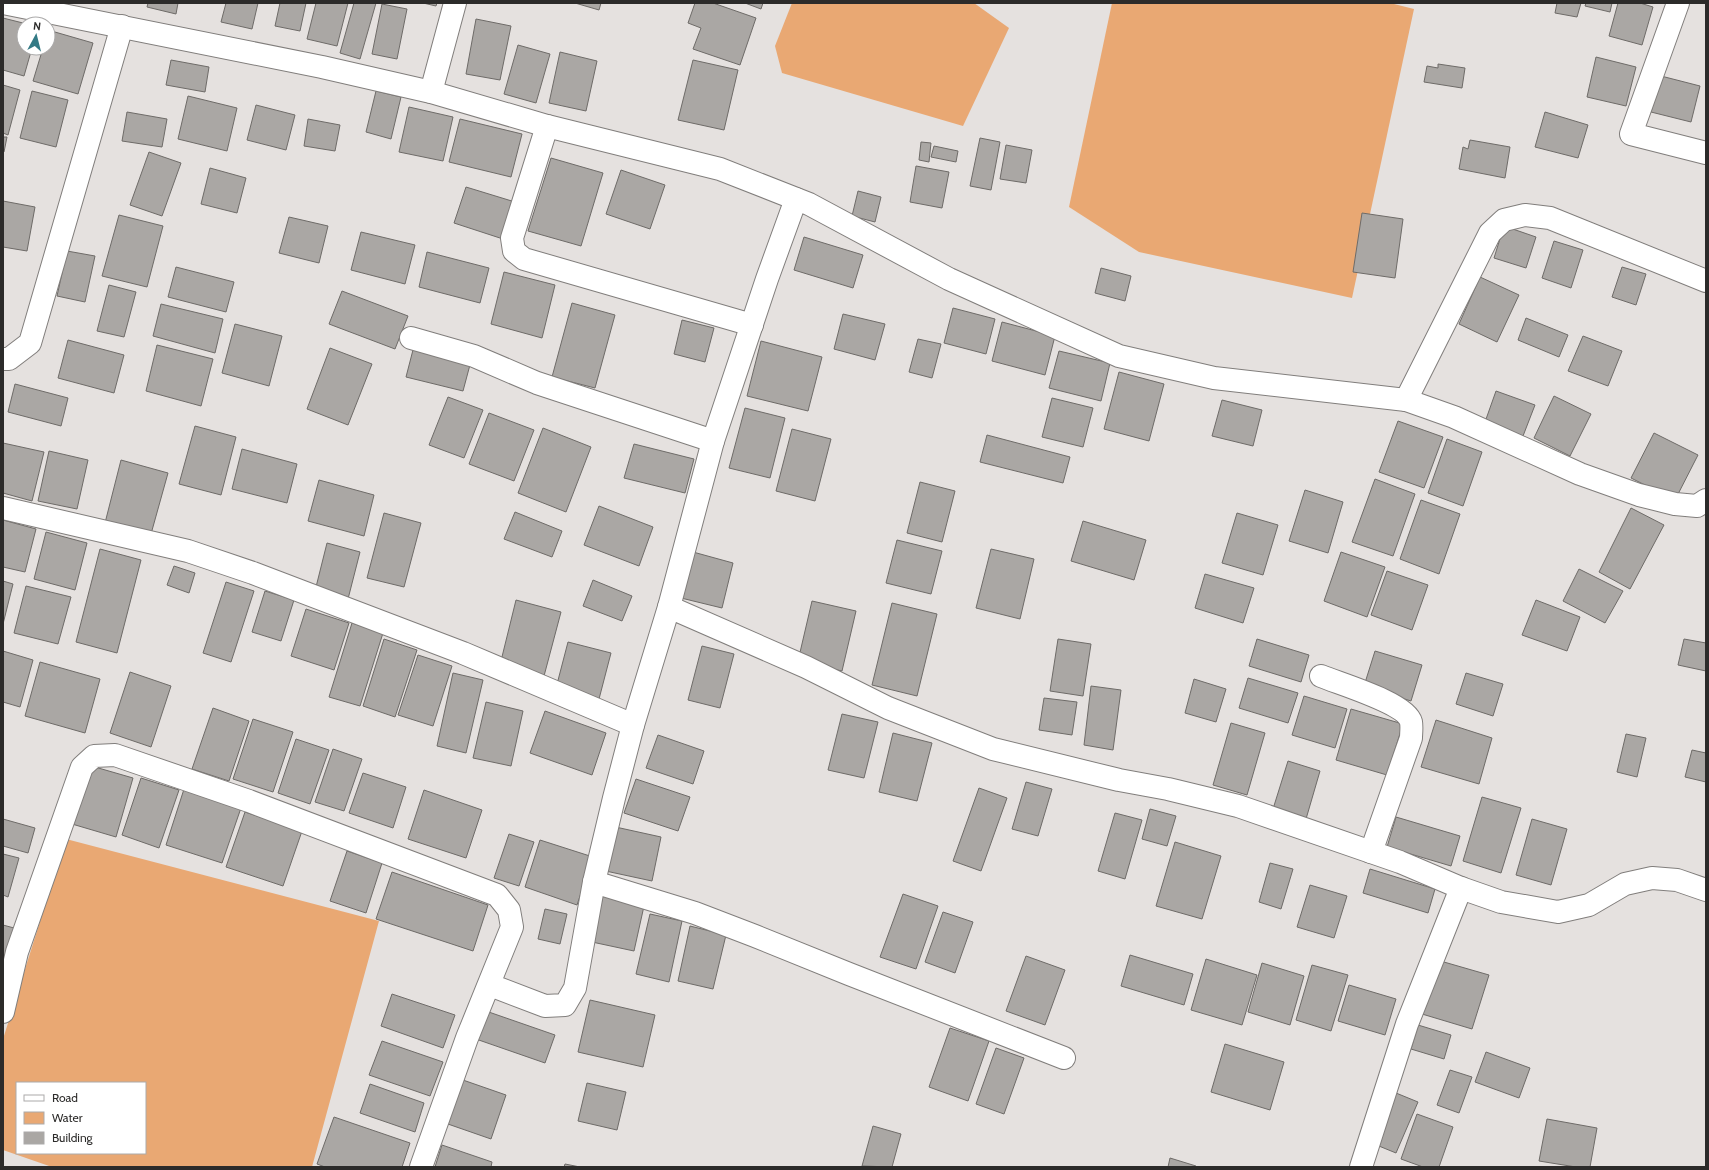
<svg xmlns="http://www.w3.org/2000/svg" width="1709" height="1170" font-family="Cabin,sans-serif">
	<rect width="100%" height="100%" fill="#e5e1df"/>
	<g fill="#e9a873" fill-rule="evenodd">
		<polygon points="792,3 974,3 1009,28 963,126 782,73 775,46"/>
		<polygon points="1112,3 1390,3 1414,9 1352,298 1139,252 1069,207"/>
		<path d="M66,839L379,921L312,1167H52L3,1150V1039ZM17,1083H145V1153H17Z"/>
	</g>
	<g fill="#aaa7a4" stroke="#6e6b68">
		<polygon points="148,3 178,3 176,14 147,7"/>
		<polygon points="226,3 258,3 252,29 221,22"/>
		<polygon points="280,3 306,3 300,31 275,26"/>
		<polygon points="316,3 348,3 337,46 307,39"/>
		<polygon points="354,3 376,3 360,59 340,53"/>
		<polygon points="423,3 437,3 436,6"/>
		<polygon points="575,3 601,3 599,10"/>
		<polygon points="695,3 713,3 756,18 740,65 693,49 701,28 688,23"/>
		<polygon points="745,3 763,3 761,9"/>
		<polygon points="1557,3 1581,3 1577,17 1555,13"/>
		<polygon points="1586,3 1612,3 1610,12 1585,6"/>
		<polygon points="1618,3 1640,3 1653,7 1642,45 1609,36"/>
		<polygon points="382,4 407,9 397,59 372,54"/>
		<polygon points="3,18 27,24 24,24 24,48 32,48 24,76 3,70"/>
		<polygon points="476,19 511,26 500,80 466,74"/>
		<polygon points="48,30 93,43 78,94 33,81 43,48 48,48"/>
		<polygon points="518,45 550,54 536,103 504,94"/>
		<polygon points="560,52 597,61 586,111 549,103"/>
		<polygon points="1596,57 1636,67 1626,106 1587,97"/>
		<polygon points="171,60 209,67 205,92 166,85"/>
		<polygon points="693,60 738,70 724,130 678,120"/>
		<polygon points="1438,64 1465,68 1462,88 1424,82 1427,66 1438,68"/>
		<polygon points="1661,76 1700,86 1691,122 1651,112"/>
		<polygon points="3,85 20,90 8,135 3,133"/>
		<polygon points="32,91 68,100 56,147 20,138"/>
		<polygon points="376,91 401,97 391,139 366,132"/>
		<polygon points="188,96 237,108 227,151 178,139"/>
		<polygon points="256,105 295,115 286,150 247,140"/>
		<polygon points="409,107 453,117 443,161 399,152"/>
		<polygon points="127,112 167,119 162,147 122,141"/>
		<polygon points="1545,112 1588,125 1578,158 1535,147"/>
		<polygon points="308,119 340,125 335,151 304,146"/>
		<polygon points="460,119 522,134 511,177 449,162"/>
		<polygon points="3,137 7,137 4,152 3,152"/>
		<polygon points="980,138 1000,142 991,190 970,186"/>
		<polygon points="1470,140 1510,147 1505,178 1459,169 1463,147 1468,149"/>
		<polygon points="921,142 931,143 929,162 919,160"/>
		<polygon points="1006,145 1032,150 1026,183 1000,179"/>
		<polygon points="934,146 958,151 956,162 931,157"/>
		<polygon points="149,152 181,163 162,216 130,205"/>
		<polygon points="551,158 603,173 581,246 528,231"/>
		<polygon points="916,166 949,172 942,208 910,202"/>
		<polygon points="210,168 246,178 237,213 201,204"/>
		<polygon points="621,170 665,185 650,229 606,214"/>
		<polygon points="466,187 515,202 503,239 454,223"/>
		<polygon points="858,191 881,197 875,222 852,216"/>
		<polygon points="3,201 35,207 27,251 3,247"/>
		<polygon points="1362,213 1403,219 1395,278 1353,272"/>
		<polygon points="119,215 163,226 147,287 102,276"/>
		<polygon points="289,217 328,226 319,263 279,253"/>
		<polygon points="1504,226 1536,237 1526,268 1494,258"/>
		<polygon points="361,232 415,245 405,284 351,270"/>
		<polygon points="804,237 863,255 853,288 794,270"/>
		<polygon points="1554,241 1583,250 1571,288 1542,278"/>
		<polygon points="67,251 95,256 85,302 57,296"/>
		<polygon points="427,252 489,268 480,303 419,287"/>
		<polygon points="176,267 234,282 226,312 168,297"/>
		<polygon points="1622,267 1646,274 1636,305 1612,297"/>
		<polygon points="1101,268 1131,276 1125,301 1095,293"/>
		<polygon points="504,272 555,285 542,338 491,324"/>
		<polygon points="1480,277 1519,295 1497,342 1459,324"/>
		<polygon points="109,285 136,292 124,337 97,331"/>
		<polygon points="342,291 408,316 395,349 329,324"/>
		<polygon points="572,303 615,315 595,388 552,377"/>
		<polygon points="161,304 223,319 215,353 153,336"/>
		<polygon points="953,308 995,319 986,354 944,343"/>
		<polygon points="843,314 885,324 875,360 834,349"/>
		<polygon points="1526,318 1568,335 1559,357 1518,340"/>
		<polygon points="682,320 714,328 705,362 674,354"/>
		<polygon points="1002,322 1055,336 1045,375 992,361"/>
		<polygon points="235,324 282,336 269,386 222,373"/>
		<polygon points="1583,336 1622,351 1608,386 1568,371"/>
		<polygon points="918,339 941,344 932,378 909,372"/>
		<polygon points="68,340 124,355 114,393 58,378"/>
		<polygon points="761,341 822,357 808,411 747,396"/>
		<polygon points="157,345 213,359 201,406 146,391"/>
		<polygon points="414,346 471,361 463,391 406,377"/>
		<polygon points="330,348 372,364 348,425 307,409"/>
		<polygon points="1059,351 1110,363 1101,401 1049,388"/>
		<polygon points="1119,372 1164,384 1149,441 1104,429"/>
		<polygon points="15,384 68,398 61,426 8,412"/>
		<polygon points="1496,391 1535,405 1523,436 1485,422"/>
		<polygon points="1554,396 1591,414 1570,456 1534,438"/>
		<polygon points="448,397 483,410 464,458 429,445"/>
		<polygon points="1052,398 1093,408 1083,447 1042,437"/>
		<polygon points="1222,400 1262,410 1253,446 1212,436"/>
		<polygon points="745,408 785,418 770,478 729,468"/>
		<polygon points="489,413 534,430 514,481 469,464"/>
		<polygon points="1398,421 1443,437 1424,488 1379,472"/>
		<polygon points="195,426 236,437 221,495 179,484"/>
		<polygon points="543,428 591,447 566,512 518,493"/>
		<polygon points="792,429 831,439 815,501 776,491"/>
		<polygon points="1654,433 1698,455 1675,500 1631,478"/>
		<polygon points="987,435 1070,457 1063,483 980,462"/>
		<polygon points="1447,439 1482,452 1463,506 1428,493"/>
		<polygon points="3,443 44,452 32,501 3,493"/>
		<polygon points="634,444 694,459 685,493 624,478"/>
		<polygon points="242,449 297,464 287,503 232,489"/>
		<polygon points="49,451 88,460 77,509 38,501"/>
		<polygon points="121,460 168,473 151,534 105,523"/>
		<polygon points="1375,479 1415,494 1393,556 1352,542"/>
		<polygon points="319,480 374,495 364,536 308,521"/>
		<polygon points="920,482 955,491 942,542 907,533"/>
		<polygon points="1305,490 1343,502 1328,553 1289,541"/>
		<polygon points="1421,500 1460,514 1439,574 1400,559"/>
		<polygon points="599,506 653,527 639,566 584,545"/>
		<polygon points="1631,508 1664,525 1630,589 1599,572"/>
		<polygon points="515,512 562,531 552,557 504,539"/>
		<polygon points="384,513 421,523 404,587 367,578"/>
		<polygon points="1237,513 1278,525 1263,575 1222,563"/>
		<polygon points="3,520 36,529 25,572 3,567"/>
		<polygon points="1083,521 1146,540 1134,580 1071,561"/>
		<polygon points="46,532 87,543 75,590 34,579"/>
		<polygon points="897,540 942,551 931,594 886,583"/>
		<polygon points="327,543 360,552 348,599 315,591"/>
		<polygon points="100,549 141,560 117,653 76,642"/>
		<polygon points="991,549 1034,559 1020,619 976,608"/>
		<polygon points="693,552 733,563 722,608 681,598"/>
		<polygon points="1341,552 1385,567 1367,617 1324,601"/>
		<polygon points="174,566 195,573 189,593 167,585"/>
		<polygon points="1579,569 1623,591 1605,623 1563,601"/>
		<polygon points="1387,571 1428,585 1412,630 1371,615"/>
		<polygon points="1205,574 1254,588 1243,623 1195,608"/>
		<polygon points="593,580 632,596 622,621 583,606"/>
		<polygon points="3,581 13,584 3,624"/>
		<polygon points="226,582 254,591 231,662 203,653"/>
		<polygon points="26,586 71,597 58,644 14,633"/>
		<polygon points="265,591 294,600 281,641 252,632"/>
		<polygon points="516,600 561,612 544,676 500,665"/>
		<polygon points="1536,600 1580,617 1567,651 1522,635"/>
		<polygon points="812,601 856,611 842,671 798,661"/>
		<polygon points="892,603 937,614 917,696 872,685"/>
		<polygon points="306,609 349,623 334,670 291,656"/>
		<polygon points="352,623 383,633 360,706 329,697"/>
		<polygon points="384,639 417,650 395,717 363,706"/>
		<polygon points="1058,639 1091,644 1083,696 1050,691"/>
		<polygon points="1257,639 1309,655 1301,682 1249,666"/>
		<polygon points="1684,639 1706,643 1706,671 1678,665"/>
		<polygon points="568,642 611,653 599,699 556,688"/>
		<polygon points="702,646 734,654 720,708 688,700"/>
		<polygon points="3,651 33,660 20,707 3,702"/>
		<polygon points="1375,651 1422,665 1411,701 1364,686"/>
		<polygon points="418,655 452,666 433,726 398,715"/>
		<polygon points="40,662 100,679 85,733 25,716"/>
		<polygon points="130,672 171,686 151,747 110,733"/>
		<polygon points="453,673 483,680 466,753 437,746"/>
		<polygon points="1466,673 1503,684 1493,716 1456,704"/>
		<polygon points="1248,678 1298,693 1288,723 1239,708"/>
		<polygon points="1194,679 1226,689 1216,722 1185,713"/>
		<polygon points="1091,686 1121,690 1113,750 1084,745"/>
		<polygon points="1304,696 1347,709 1335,748 1292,735"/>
		<polygon points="1044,698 1077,702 1072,735 1039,730"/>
		<polygon points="486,702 523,711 511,766 473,758"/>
		<polygon points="213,708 249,721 229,781 192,769"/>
		<polygon points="1351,709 1403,724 1387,775 1336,760"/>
		<polygon points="545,711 606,733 592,775 530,753"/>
		<polygon points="842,714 878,722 864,778 828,770"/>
		<polygon points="253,719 293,732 273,792 233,779"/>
		<polygon points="1436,720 1492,738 1479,784 1421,767"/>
		<polygon points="1231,723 1265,733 1247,795 1213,785"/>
		<polygon points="893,733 932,743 917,801 879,792"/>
		<polygon points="1626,734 1646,738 1637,777 1617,772"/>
		<polygon points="658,735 704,751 693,784 646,768"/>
		<polygon points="296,739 329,750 310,804 278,793"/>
		<polygon points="333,749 362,759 344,811 315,802"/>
		<polygon points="1692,750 1706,753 1706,782 1685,777"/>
		<polygon points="1288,761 1320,771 1306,819 1273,809"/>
		<polygon points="88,765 133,778 116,837 72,824"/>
		<polygon points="363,773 406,787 393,828 349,813"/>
		<polygon points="141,778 179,790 159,848 122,835"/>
		<polygon points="636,779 690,797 678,831 624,813"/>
		<polygon points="1026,782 1052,789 1038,836 1012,829"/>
		<polygon points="185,786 242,805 222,863 166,845"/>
		<polygon points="979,788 1007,798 981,871 953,861"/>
		<polygon points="424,790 482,810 466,858 408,839"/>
		<polygon points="1482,797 1521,808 1501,873 1463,861"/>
		<polygon points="1150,809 1176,816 1167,846 1142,839"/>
		<polygon points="245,812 302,831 283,886 226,867"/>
		<polygon points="1115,813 1142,820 1125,879 1098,871"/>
		<polygon points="1396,817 1460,836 1451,866 1387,847"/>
		<polygon points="3,819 35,828 28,853 3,846"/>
		<polygon points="1532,819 1567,829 1551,885 1516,875"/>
		<polygon points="611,826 661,837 652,881 601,870"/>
		<polygon points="509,834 534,842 519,886 494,878"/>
		<polygon points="540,840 593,857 577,905 525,887"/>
		<polygon points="1175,842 1221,856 1202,919 1156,906"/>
		<polygon points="347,851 382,863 366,913 330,901"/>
		<polygon points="3,854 19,858 8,897 3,895"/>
		<polygon points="1270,863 1293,869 1281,909 1259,902"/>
		<polygon points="1370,869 1435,889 1428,913 1363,893"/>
		<polygon points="392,872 488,905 473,951 376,919"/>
		<polygon points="1310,885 1347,896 1334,938 1297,927"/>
		<polygon points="903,894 938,906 916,969 880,957"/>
		<polygon points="603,896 644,906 634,951 592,942"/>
		<polygon points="545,909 567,914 560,944 538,939"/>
		<polygon points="943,912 973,922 955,973 925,962"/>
		<polygon points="650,914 682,921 669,982 636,974"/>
		<polygon points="3,925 14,928 3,968"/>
		<polygon points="690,926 726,935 713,989 678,981"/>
		<polygon points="1130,955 1193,974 1184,1005 1121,986"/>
		<polygon points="1026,956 1065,970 1045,1025 1006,1011"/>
		<polygon points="1206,959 1257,975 1242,1025 1191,1010"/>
		<polygon points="1437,960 1489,975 1472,1029 1422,1014"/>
		<polygon points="1262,963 1304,976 1290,1025 1248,1012"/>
		<polygon points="1312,965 1348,975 1331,1031 1296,1020"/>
		<polygon points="1349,985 1396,999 1385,1035 1338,1021"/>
		<polygon points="392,994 455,1015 443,1048 381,1026"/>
		<polygon points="590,1000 655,1015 643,1067 578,1052"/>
		<polygon points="483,1010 555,1035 545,1063 473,1038"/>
		<polygon points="1418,1025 1451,1035 1444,1059 1411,1049"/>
		<polygon points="950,1028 989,1041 968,1101 929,1087"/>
		<polygon points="382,1041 443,1062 430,1096 369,1075"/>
		<polygon points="1225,1044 1284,1062 1270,1110 1211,1092"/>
		<polygon points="996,1048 1024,1058 1004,1114 976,1104"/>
		<polygon points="1486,1052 1530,1068 1519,1098 1475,1082"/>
		<polygon points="1450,1070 1472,1077 1459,1113 1437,1105"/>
		<polygon points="460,1079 506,1095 491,1139 445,1123"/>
		<polygon points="587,1083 626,1092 617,1130 578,1121"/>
		<polygon points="370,1084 424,1103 415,1132 360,1113"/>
		<polygon points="1396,1093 1418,1102 1396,1153 1374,1144"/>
		<polygon points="1417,1114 1453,1127 1439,1167 1423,1167 1401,1159"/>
		<polygon points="334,1117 410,1143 402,1167 325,1167 317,1164"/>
		<polygon points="1547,1119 1597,1128 1590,1167 1576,1167 1539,1161"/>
		<polygon points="873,1126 901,1134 892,1167 862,1166"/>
		<polygon points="442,1145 492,1162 491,1167 435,1167"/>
		<polygon points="1170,1158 1196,1166 1196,1167 1168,1167"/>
		<polygon points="565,1164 580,1167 564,1167"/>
	</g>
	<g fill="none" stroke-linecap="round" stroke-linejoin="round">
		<g stroke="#817e7c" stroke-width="24">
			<g id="minor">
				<polyline points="3,3 322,67 431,92 547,126 720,169 809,204 949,279 1119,356 1214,378 1406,400 1454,417 1580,474 1639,495 1675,504 1697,506 1706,500"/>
				<polyline points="1678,3 1631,134 1706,153"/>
				<polyline points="431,92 455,3"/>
				<polyline points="547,126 512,238 514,251 524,259 752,325"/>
				<polyline points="411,338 474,356 537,383 713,441"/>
				<polyline points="3,359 9,359 30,343 122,26"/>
				<polyline points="1406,400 1490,233 1504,220 1525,215 1550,218 1706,281"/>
				<polyline points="3,508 188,551 253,573 463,653 633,725"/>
				<polyline points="669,607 713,441 767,279 796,199"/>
				<path d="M1321,676C1340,684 1406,703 1411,722C1412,727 1411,734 1411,738L1371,852"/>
				<polyline points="594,882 695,913 755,936 849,974 1064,1058"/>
				<polyline points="490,985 545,1006 565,1005 575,988 594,882 614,798 633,725 669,607 806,667 888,708 993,749 1119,780 1168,789 1238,806 1400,862 1461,888 1501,902 1558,912 1589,905 1625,884 1652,878 1677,880 1706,890"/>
				<polyline points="3,1012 17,952 82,767 94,756 115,755 249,801 497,895 509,910 512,927 467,1038 421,1167"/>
				<polyline points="1361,1167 1407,1024 1461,888"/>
			</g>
		</g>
		<use href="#minor" stroke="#fff" stroke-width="22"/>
	</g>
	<rect width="1709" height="1170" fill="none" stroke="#2c2b2a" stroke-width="8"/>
	<rect x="16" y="1082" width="130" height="72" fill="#ffffff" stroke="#abaaaa"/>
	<rect x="24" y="1095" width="20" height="6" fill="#ffffff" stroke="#abaaaa"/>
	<text x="52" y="1102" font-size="12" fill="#2c2b2a">Road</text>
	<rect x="24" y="1112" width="20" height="12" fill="#e9a873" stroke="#abaaaa"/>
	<text x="52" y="1122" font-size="12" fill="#2c2b2a">Water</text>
	<rect x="24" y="1132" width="20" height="12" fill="#aaa7a4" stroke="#abaaaa"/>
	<text x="52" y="1142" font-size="12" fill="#2c2b2a">Building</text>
	<g transform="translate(36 36) rotate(7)"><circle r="19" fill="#ffffff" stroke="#abaaaa"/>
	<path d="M0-3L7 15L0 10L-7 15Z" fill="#337a85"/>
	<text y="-6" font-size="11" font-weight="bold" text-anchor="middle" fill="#2c2b2a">N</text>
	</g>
</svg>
